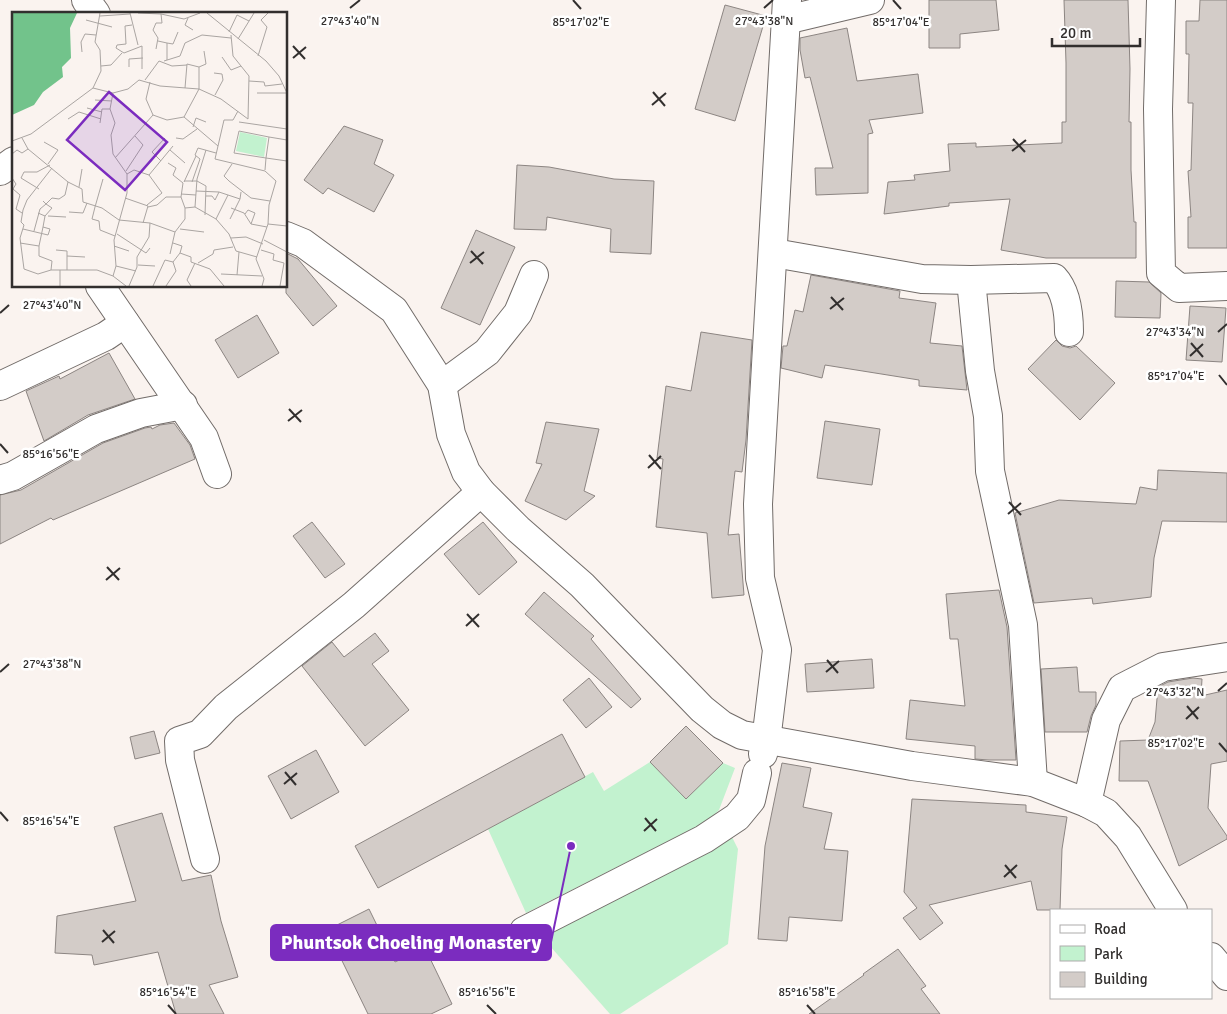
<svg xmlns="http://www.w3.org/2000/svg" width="1227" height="1014" font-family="Signika,sans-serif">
	<rect width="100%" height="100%" fill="#faf3ef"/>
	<g fill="#c2f2cf">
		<polygon points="650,762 686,799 723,763 735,768 719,810 708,821 526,913 488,829 593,772 604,791"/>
		<polygon points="732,837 738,849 728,944 620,1014 610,1014 542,937"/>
	</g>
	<g fill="#d3ccc8" stroke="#8c8582">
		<polygon points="929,0 996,0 999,30 960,34 960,48 929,48"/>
		<polygon points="1064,0 1128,0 1130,69 1129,122 1131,122 1131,170 1134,222 1136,222 1136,258 1046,258 1001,250 1010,199 949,203 949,206 884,214 888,182 915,180 914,175 950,171 948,144 976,143 976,147 1062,143 1062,122 1066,122 1066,63"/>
		<polygon points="1200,0 1227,0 1227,248 1188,248 1188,217 1191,217 1188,171 1191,170 1193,103 1188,103 1189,54 1186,54 1186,21 1199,21"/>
		<polygon points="725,5 766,16 735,121 695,109"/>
		<polygon points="847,28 857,81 918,74 923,113 869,120 873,133 868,134 868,193 816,195 815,168 833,168 810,77 805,78 800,50 800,38"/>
		<polygon points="344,126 383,140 374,164 394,175 374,212 328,188 323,194 304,180"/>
		<polygon points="517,165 549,167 614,179 654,181 651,254 610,252 611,229 547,217 546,230 514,229"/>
		<polygon points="476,230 515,247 480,325 441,308"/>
		<polygon points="286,253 298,259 337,306 313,326 286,293"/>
		<polygon points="811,275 900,291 899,298 936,303 930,343 962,346 967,390 919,386 919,380 825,365 822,378 781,368 783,346 787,346 795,310 803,312"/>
		<polygon points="1116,281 1149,282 1161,293 1160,318 1115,317"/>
		<polygon points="1190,306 1226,308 1222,362 1186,360"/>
		<polygon points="257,315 279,353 238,378 215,340"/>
		<polygon points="701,332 752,340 746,440 742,472 735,471 728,535 739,534 744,595 712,598 707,533 656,527 663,459 657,458 666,386 691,391"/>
		<polygon points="1056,340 1062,346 1070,348 1076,346 1115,383 1080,420 1028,369"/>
		<polygon points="109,353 135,399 88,415 44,441 26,391 59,376 60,379"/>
		<polygon points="825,421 880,429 872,485 817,478"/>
		<polygon points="546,422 599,429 584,491 595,496 566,520 525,501 542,464 536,463"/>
		<polygon points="174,423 190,445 195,459 53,520 51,518 0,544 0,495 21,490 103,443 145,428 151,427 152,429 160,425"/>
		<polygon points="1158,470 1227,473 1227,522 1162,521 1154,558 1151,597 1093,604 1092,598 1034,603 1015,513 1059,500 1136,504 1140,487 1157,490"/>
		<polygon points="312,522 345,564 325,578 293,536"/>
		<polygon points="483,522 517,562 479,595 444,554"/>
		<polygon points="999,590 1007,627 1016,760 989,760 975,759 975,746 906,739 910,700 965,706 958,639 950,639 946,594"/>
		<polygon points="544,592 594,636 591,639 641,699 631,708 525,614"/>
		<polygon points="375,633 389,651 372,664 409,710 365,746 302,666 332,642 344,657"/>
		<polygon points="872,659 874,688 807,692 805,664"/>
		<polygon points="1077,667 1079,692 1096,692 1096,705 1091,716 1087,732 1045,732 1041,669"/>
		<polygon points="589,678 612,707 586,728 563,700"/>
		<polygon points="1193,678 1202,679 1201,696 1227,690 1227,761 1211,764 1208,808 1227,836 1227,839 1179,866 1148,781 1119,781 1120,741 1148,740 1155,722 1158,687 1168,682"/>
		<polygon points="686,726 723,763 686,799 650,762"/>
		<polygon points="154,731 160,753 135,759 130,737"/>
		<polygon points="562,734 585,777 378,888 355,846"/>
		<polygon points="316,750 339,792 291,819 268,776"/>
		<polygon points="782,763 811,768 803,807 832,813 824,849 848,851 842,921 789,917 787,941 758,939 765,846"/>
		<polygon points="912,799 1026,805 1026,812 1067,817 1062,849 1060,910 1037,910 1031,881 929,905 943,923 920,940 903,918 917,908 904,892"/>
		<polygon points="162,813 182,881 211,875 221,921 238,977 209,985 224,1014 176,1014 158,952 94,965 92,955 55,953 57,916 136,901 114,827"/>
		<polygon points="369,909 395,962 425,948 452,1004 431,1014 368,1014 327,930"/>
		<polygon points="898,949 926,986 921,989 940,1014 809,1014 864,975 863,974"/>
	</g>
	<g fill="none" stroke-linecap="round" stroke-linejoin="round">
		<g stroke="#726c69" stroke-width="30">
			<g id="minor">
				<polyline points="86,0 96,14"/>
				<polyline points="1161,0 1158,109 1161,273 1179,288 1227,286"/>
				<polyline points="786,20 870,0"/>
				<polyline points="0,171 14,161"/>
				<polyline points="286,236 303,243 394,310 442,385 451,434 466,472 481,492 518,529 582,585 702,709 722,725 742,735 912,766 1033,782 1087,803"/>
				<polyline points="774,253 922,279 971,280 980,371 988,416 990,471 1023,625 1033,782"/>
				<path d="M971,280L1054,278C1066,291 1069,314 1069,332"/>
				<polyline points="100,286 204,438 217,474"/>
				<polyline points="442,385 487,352 518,313 534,275"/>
				<polyline points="0,386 106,336 125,323"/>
				<polyline points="0,480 13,476 96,429 141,413 183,405"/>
				<polyline points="763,754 766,741 777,650 760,578 758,504 787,0"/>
				<polyline points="205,859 180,760 179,741 200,734 226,707 354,605 481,492"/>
				<polyline points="1173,910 1128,837 1106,813 1087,803 1106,720 1122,688 1163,667 1227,657"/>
				<polyline points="524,931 704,839 737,817 751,800 757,773"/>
				<polyline points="1211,957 1227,976"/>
			</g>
		</g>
		<use href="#minor" stroke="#fff" stroke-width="28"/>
	</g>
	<path fill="none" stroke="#322f2e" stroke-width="2" d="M573,0L581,9M893,0L901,9M350,8L360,0M764,8L773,0M293,46L305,59M293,58L306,47M653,92L665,106M652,105L666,93M1013,139L1025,152M1012,151L1026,140M471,251L483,264M470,263L484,252M831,297L843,310M830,309L844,298M0,313L9,305M1218,332L1227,324M1191,343L1203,357M1190,356L1203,344M1219,375L1227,385M289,409L301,422M288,421L302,410M0,444L8,453M649,455L661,469M648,468L661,456M1009,502L1021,515M1008,514L1021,503M107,567L119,580M106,580L120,568M467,614L479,627M466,626L479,614M827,660L838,673M0,672L9,664M826,672L839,661M1218,691L1227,683M1187,706L1198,719M1186,719L1199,707M1219,743L1227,752M285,772L296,785M284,784L297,773M0,812L8,821M645,818L656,831M644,831L657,819M1005,865L1016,878M1004,877L1017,865M103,930L114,943M102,942L115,931M168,1005L176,1014M487,1005L496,1014M807,1005L815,1014"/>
	<g transform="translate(12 12)">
		<rect width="275" height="275" fill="#faf3ef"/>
		<path d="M228,120L255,126L252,145L224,139Z" fill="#c2f2cf"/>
		<path d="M0,1H65L58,16L59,46L50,55L51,65L31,80L22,93L0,103Z" fill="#72c38b"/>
		<path fill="none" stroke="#aaa5a2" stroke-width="1" d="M118,1L126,33M126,1L149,2L150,11H144L141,18L146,26L144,37M195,1L254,49L267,64L275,81M149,2L172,7L188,1M88,4L118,2M176,6L173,13L181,18M74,8L100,15M120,13L113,14L114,32L105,33L104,36L112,41L130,34V57M217,20L225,3L237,9M226,27L242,1M146,29L155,31V48M155,31L161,32L166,20M70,40L69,30L73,22L84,23M246,44L255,15L249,8L256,1M210,45L219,58L229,54M152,49L168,44L173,31L190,23L219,26M275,51V31M89,54L99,53L110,41M117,55V47L131,46M187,55L194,52L192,39M202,61L210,62L211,68L203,83M133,68L147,49L160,54L175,53M237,69L252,70L253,74L270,72M81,76L101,81L98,97L103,111L99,123L101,142L115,162M101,81L116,77L127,68L148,74L187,77L209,87L236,107L237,64L221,44L219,23M245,81H275M83,88L100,89M75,96L90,100M226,99L221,108H212L203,147L253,159L264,169L257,193L256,212L244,247L252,267L250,274M141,103L155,108L172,105L187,77V55L175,52L173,76M172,105L206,134M56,107L67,100L89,107M227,110L275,117M88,111L90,97H98M181,115L184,106L194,110M10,126L16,137L56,170L70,177L71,190L90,196L107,208L138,211M164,126L171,127L185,117M275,128L257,125L254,146L275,149M0,129L19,122L81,76L89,59L88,38L83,30L88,1M32,130L46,138L36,152M158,138L173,151M0,142L5,138L10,141L16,137M103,146L141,103L134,87L138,70M149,149L140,140L153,126M156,151L164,156L161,163L171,171L169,185L173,196L183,195L204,207L217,222L224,239L245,245M220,152L212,164L217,169L239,186L258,189M40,156L15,188L11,198L9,210L12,213L8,226L12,257L26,262L39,258H85L101,264L114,274M253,158L254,146L222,141L227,119L257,125M114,159L131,133L123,124M137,163L161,134M0,166L4,172L1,177L8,183L4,197L10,201M172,169H185L194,174L193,203M172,170L184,144M180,170L188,147L183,143L186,136L204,141M67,175L70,157M27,177L9,166L12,160H25L38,153M184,179L207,180L228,187L229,180M169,182L184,183M194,184H200L203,188L207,180M113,186L136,194L131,211M135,193L150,181L137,163M83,195L80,207L87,209L88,218L103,224M83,195L91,167M136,195L145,193L154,185H169M183,195L185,167L194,138M219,196L232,201L239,212L255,215M57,200L71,201L75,191M233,202L236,198L243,201L239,212M33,204L40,196L34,192L40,186L47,187L53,183L56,170M36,204L54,205M204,207L216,183M218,207L228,187M256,212L275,214M11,217L36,223L38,217L31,215L33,204L26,201M168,217L192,220M22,219L28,197L34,192L31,189M105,222L134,241L138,236M219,226L234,225L251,232M252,228L275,240M8,231L27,234V244L40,249L39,258M27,234L31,215M102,234L117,239M44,238L55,239V258M249,238L262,242L261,248L272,251L268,274M168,241L179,245V250L198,257L212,274M158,242L163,220L173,207V196M55,244L73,245M186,251L201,242L202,238L221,235M126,253L143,254M104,254L124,259M209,262L250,264M225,263L227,240M101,264L104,254L102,228L115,181V162L122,158L137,163M48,274V258M117,274L125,255V245L137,225L138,211L163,220M141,274L153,248L161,250L168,241L170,234L161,231M154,274L164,259L161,250M179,274L175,268L183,251"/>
		<path fill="#7b2cbf" fill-opacity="0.15" stroke="#7b2cbf" stroke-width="2.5" d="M97,80L155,130L113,178L55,128Z"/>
		<rect width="275" height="275" fill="none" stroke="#322f2e" stroke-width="2.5"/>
	</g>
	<g font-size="12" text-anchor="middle" fill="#322f2e" stroke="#fff" stroke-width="5" stroke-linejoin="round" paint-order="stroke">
		<text x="350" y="25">27°43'40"N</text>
		<text x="764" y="25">27°43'38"N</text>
		<text x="581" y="26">85°17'02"E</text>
		<text x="901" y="26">85°17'04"E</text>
		<text x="52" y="309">27°43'40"N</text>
		<text x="1175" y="336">27°43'34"N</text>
		<text x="1176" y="380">85°17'04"E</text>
		<text x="51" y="458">85°16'56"E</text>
		<text x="52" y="668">27°43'38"N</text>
		<text x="1175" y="696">27°43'32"N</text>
		<text x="1176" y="747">85°17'02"E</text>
		<text x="51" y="825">85°16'54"E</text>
		<text x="168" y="996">85°16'54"E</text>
		<text x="487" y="996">85°16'56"E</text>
		<text x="807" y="996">85°16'58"E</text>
	</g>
	<path fill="none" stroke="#7b2cbf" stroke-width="2" d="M571 846L551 942"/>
	<circle fill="#7b2cbf" stroke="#fff" stroke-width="2" cx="571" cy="846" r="5"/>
	<rect fill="#7b2cbf" stroke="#7b2cbf" stroke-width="2" x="271" y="925" width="280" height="35" rx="5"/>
	<g font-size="20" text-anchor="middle" font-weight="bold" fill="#fff">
		<text x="411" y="949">Phuntsok Choeling Monastery</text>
	</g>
	<rect x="1050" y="909" width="162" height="90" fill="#ffffff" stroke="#adacab"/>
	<rect x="1060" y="925" width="25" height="8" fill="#ffffff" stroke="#adacab"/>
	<text x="1094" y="934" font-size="15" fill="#322f2e">Road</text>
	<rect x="1060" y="946" width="25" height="15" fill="#c2f2cf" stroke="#adacab"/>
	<text x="1094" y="959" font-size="15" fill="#322f2e">Park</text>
	<rect x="1060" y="972" width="25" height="15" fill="#d3ccc8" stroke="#adacab"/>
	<text x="1094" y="984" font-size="15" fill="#322f2e">Building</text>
	<path d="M1052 38v8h88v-8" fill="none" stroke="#322f2e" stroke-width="2.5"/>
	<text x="1060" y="38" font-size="15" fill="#322f2e" stroke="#ffffff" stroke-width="4" paint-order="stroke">20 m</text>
</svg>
